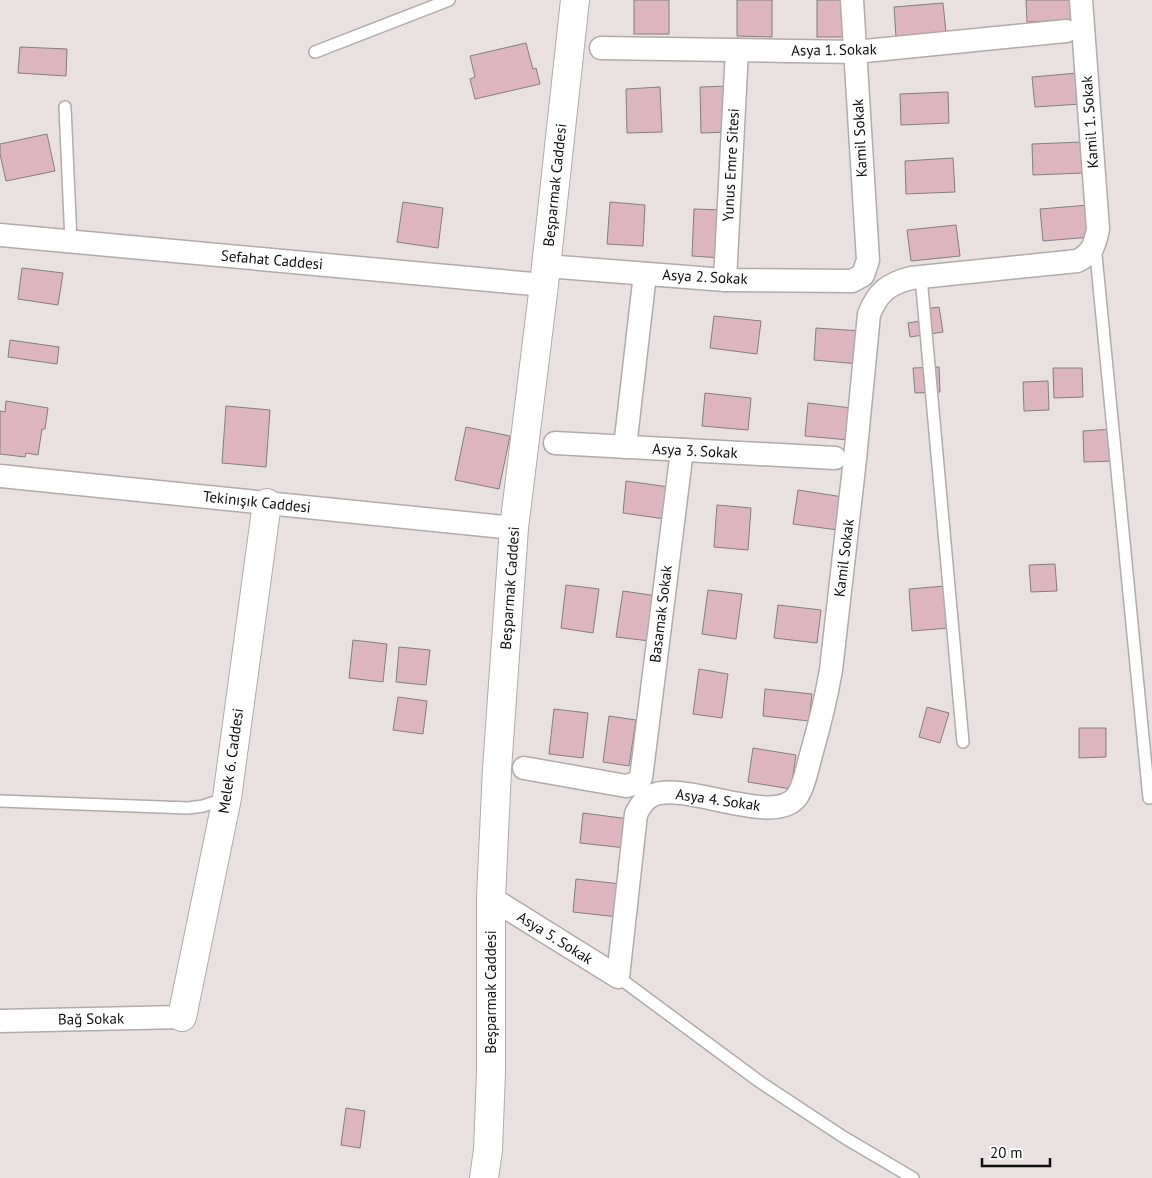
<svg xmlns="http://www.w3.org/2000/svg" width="1152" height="1178" font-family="'PT Sans',sans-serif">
	<rect width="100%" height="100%" fill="#e8e1e0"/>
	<g fill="#dcb5bf" stroke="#847e7f">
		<rect x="634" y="0" width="35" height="34"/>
		<polygon points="737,0 772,0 772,37 737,36"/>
		<rect x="817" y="0" width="30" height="37"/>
		<polygon points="1026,0 1073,0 1074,20 1027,22"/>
		<polygon points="943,3 946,32 896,37 894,7"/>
		<polygon points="526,43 533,69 536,68 540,84 475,99 470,79 475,77 470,56"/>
		<polygon points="20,47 67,49 66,76 18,73"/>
		<polygon points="1078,73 1081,104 1035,107 1032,77"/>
		<polygon points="728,86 729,132 701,133 700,87"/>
		<polygon points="660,87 662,132 627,133 626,89"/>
		<polygon points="948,92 949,123 901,125 900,94"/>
		<polygon points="47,134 55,171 6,181 0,154 0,144"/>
		<polygon points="1082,142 1083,173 1033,175 1032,144"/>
		<polygon points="953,158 955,192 906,194 905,161"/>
		<polygon points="403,202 443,208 438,248 397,242"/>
		<polygon points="610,202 645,205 643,246 607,244"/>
		<polygon points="1089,205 1091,237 1043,241 1040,209"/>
		<polygon points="694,209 723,210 721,258 692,256"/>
		<polygon points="956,225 960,256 911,261 907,230"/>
		<polygon points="22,268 63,273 58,305 18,299"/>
		<polygon points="939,307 943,332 910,337 908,323 920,321 918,310"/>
		<polygon points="714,316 761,321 757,354 710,348"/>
		<polygon points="816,328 862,331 859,364 814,360"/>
		<polygon points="10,340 59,347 57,364 8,357"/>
		<polygon points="939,367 940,392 915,393 913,368"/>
		<polygon points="1053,368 1082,368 1083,397 1054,398"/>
		<polygon points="1048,381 1049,410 1024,411 1023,382"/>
		<polygon points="705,393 751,398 748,430 702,426"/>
		<polygon points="6,401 48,408 45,429 42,429 38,455 26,453 25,457 0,454 0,411 5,412"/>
		<polygon points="808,403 852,408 849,440 805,436"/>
		<polygon points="226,406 270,410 266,467 222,463"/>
		<polygon points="466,427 510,436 499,489 455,480"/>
		<polygon points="1113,429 1114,461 1084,462 1083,431"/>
		<polygon points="626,481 669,487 665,519 623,513"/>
		<polygon points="798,490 843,497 838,530 793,524"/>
		<polygon points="717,505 751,508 748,550 714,547"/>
		<polygon points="1055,564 1057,591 1031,592 1029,565"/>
		<polygon points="566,585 599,589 593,633 561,628"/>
		<polygon points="945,586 949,628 912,631 909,589"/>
		<polygon points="708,590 742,594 736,639 702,634"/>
		<polygon points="623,591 657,596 650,641 616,637"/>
		<polygon points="778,605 821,610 817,643 774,638"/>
		<polygon points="353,640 387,644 383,682 349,678"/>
		<polygon points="399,647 430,650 426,685 396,682"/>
		<polygon points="699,669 728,674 722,718 693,714"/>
		<polygon points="765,689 812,694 809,721 763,716"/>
		<polygon points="398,697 427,701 423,734 393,730"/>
		<polygon points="927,707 949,713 940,743 919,737"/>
		<polygon points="554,709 588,713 583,758 549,754"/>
		<polygon points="609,716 636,720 629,766 603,762"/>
		<polygon points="1079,728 1106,728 1106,757 1079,758"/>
		<polygon points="753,748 796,755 791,789 748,782"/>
		<polygon points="583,813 629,819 626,848 580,843"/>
		<polygon points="576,879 621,884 618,917 573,912"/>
		<polygon points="346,1108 365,1111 360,1148 341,1145"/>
	</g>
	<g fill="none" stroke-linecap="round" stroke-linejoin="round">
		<g stroke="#b1aba9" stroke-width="14">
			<g id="lane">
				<polyline points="315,52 449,0"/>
				<polyline points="65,107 71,242"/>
				<polyline points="1095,245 1149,798"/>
				<polyline points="921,277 963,742"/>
				<polyline points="0,801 188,808 203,806 227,798"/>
				<polyline points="618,977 760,1082 845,1138 913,1178"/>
			</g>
		</g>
		<g stroke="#b1aba9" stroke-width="25">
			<g id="street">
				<polyline points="601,48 855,52 1066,31"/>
				<polyline points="0,235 544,285"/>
				<polyline points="546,266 725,280 852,281 863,275 868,260 852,0"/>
				<polyline points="725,280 737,50"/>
				<polyline points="555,443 835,458"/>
				<polyline points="625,447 645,274"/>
				<polyline points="0,476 514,528"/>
				<polyline points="524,768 626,786 634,784 641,778 682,450"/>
				<path d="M491,898L618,977L636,814C640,806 645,798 653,795C687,781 777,829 798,795C805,784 807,768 811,755C819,727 826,699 831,670L855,459L869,314C878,292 888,284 911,278L1077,261C1092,254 1095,245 1098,229L1081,0"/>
				<polyline points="0,1021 182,1017"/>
			</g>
		</g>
		<g stroke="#b1aba9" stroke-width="30">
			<g id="secondary">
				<polyline points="182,1017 227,798 267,503"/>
				<polyline points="484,1178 488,1150 491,1072 491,898 497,769 514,528 544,285 575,0"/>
			</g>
		</g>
		<use href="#lane" stroke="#fff" stroke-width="11"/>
		<use href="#street" stroke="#fff" stroke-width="22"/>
		<use href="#secondary" stroke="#fff" stroke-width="28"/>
	</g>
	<g text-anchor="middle" stroke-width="4" stroke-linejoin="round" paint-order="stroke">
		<g font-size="15" fill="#100e0e" stroke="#fff">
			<text transform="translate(834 50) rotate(-1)" y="5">Asya 1. Sokak</text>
			<text transform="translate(1090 122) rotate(-94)" y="5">Kamil 1. Sokak</text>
			<text transform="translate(860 138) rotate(-93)" y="5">Kamil Sokak</text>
			<text transform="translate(731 165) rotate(-87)" y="5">Yunus Emre Sitesi</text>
			<text transform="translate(555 185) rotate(-84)" y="5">Beşparmak Caddesi</text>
			<text transform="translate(272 260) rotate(5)" y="5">Sefahat Caddesi</text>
			<text transform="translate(705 277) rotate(3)" y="5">Asya 2. Sokak</text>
			<text transform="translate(695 451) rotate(3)" y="5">Asya 3. Sokak</text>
			<text transform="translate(257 502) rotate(6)" y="5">Tekinışık Caddesi</text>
			<text transform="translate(844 558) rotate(-83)" y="5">Kamil Sokak</text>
			<text transform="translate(510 588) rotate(-86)" y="5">Beşparmak Caddesi</text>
			<text transform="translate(661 614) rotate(-83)" y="5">Basamak Sokak</text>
			<text transform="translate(231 761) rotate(-82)" y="5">Melek 6. Caddesi</text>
			<text transform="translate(718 800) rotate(8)" y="5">Asya 4. Sokak</text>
			<text transform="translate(555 938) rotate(32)" y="5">Asya 5. Sokak</text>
			<text transform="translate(491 992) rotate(-90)" y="5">Beşparmak Caddesi</text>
			<text transform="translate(91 1019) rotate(-1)" y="5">Bağ Sokak</text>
		</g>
	</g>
	<path d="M982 1158v8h68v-8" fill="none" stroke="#100e0e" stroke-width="2.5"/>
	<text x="990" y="1158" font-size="15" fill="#100e0e" stroke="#ffffff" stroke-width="4" paint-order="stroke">20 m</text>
</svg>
